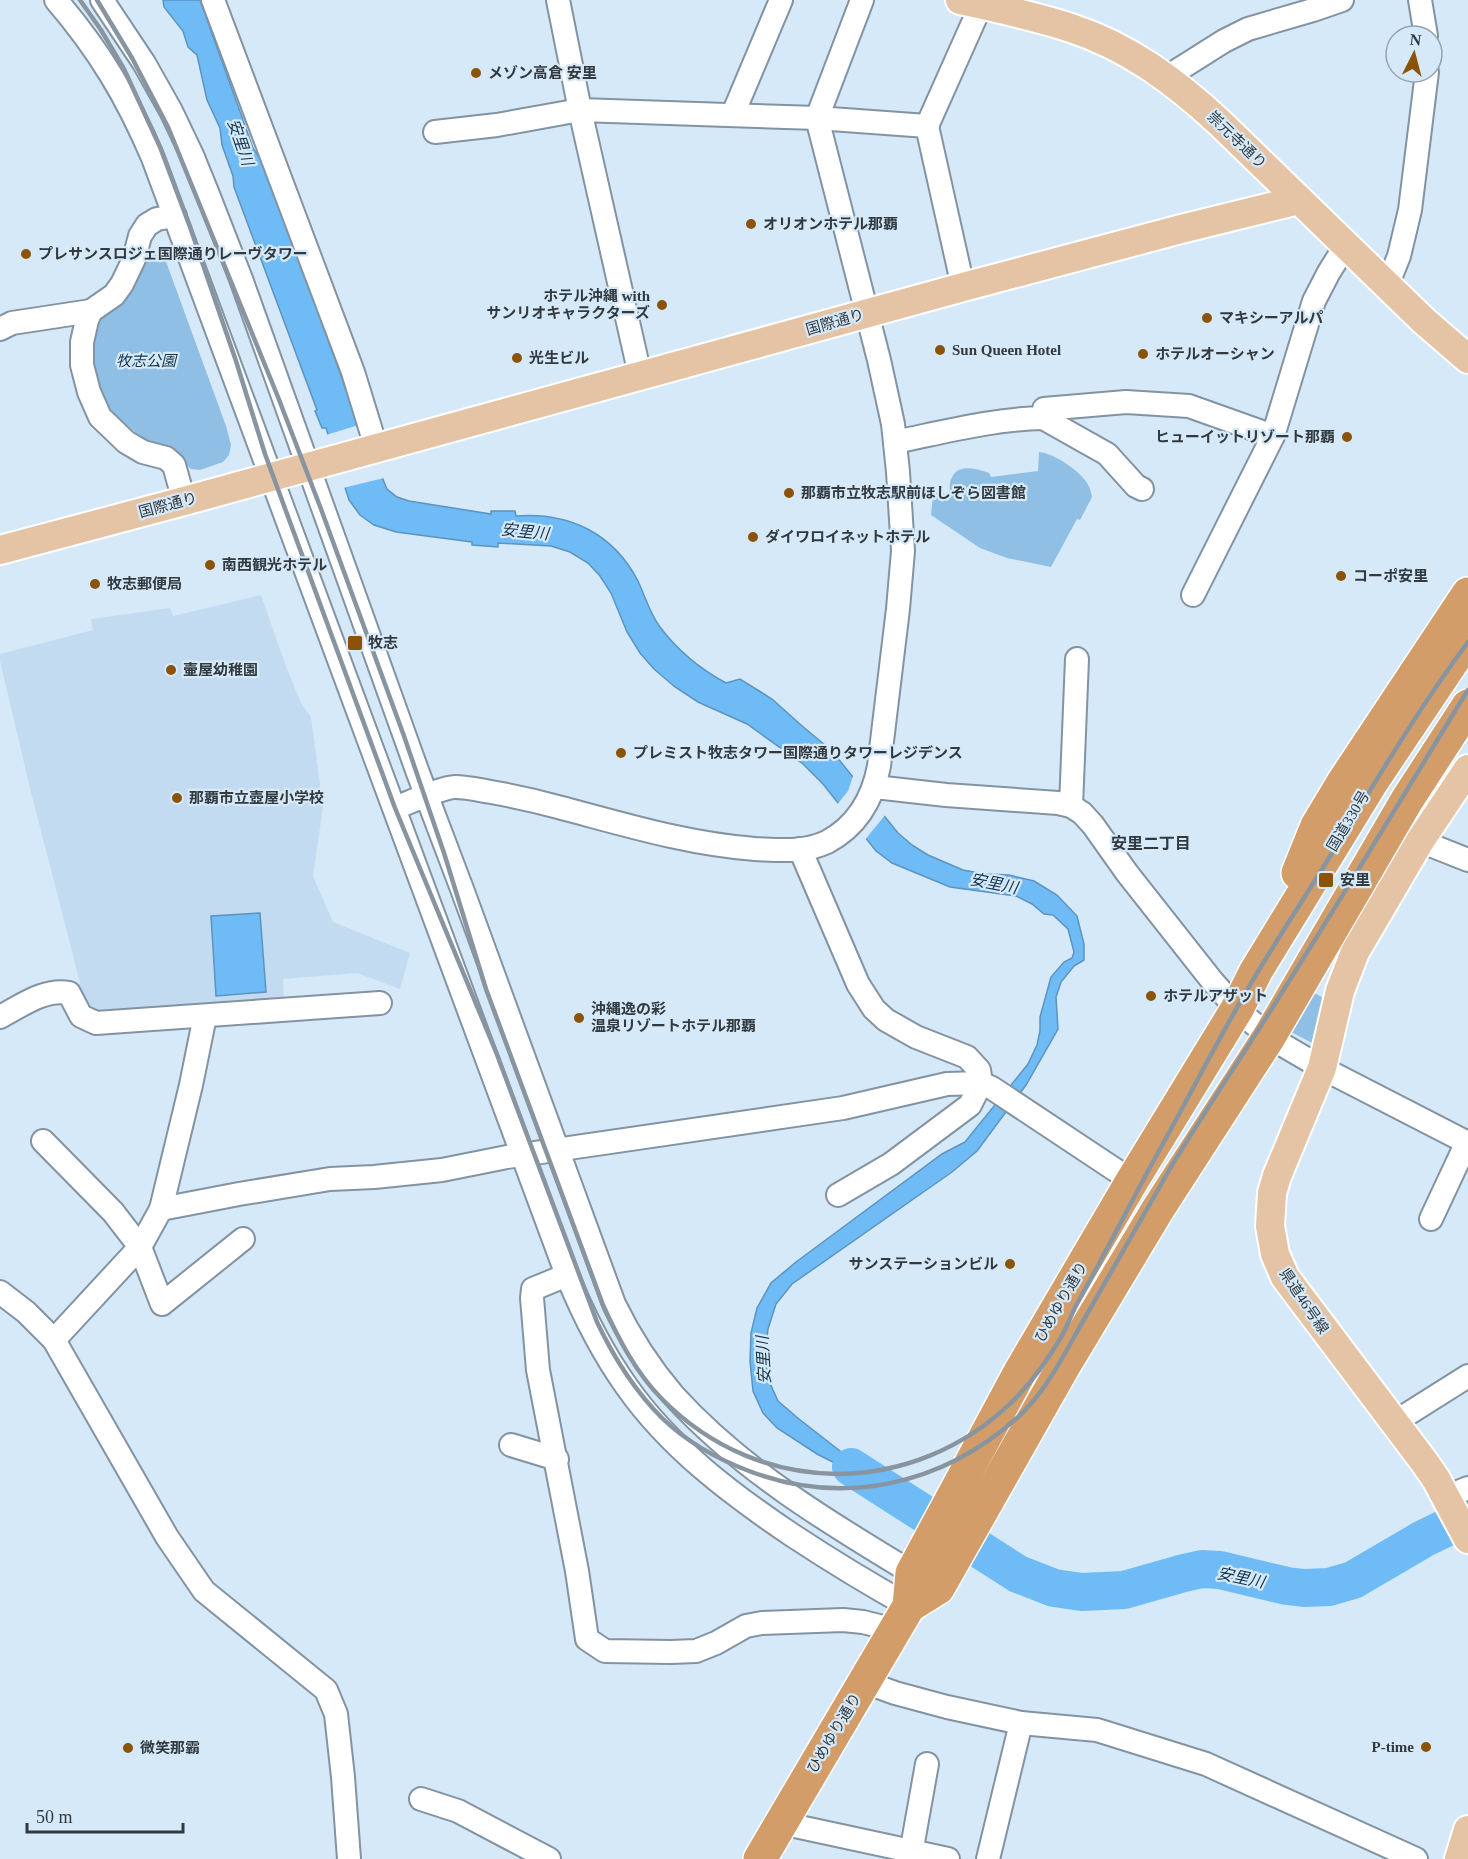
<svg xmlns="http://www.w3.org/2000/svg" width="1468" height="1859" font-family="'Times New Roman','Noto Sans JP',serif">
	<rect width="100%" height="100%" fill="#d6e9f8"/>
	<polygon fill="#c3dbf0" points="261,595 287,669 301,703 311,717 323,807 313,876 333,922 410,953 400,989 357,973 283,979 284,1005 94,1015 76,991 80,983 30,788 0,661 0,654 93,630 91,619 170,608 173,616"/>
	<g fill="#8fbfe5">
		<polygon points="146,251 164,256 226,426 231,445 229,455 223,462 200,470 191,469 171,450 146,440 119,420 105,404 94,375 90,352 95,329 102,314 111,306 129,293"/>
		<path d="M1039,452C1055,454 1079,470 1087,483C1090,487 1091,492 1092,497L1080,520L1077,519L1051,567L1007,558L980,548L931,515L933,496L937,491L950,496C947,466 965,464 989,473L991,477L1038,471Z"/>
		<polygon points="1314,993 1324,998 1318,1046 1291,1032"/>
	</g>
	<g fill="#6fbbf5" stroke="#5d94bf" stroke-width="1.5">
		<path d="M163,0H200L253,148L265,166L351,403L387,489L397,497L409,501L491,514V511H515L516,516C569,512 613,533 638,581C645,596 650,614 660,627C678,651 700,669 726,683L740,679L772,699L801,725L832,751L898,833L912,845L928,855L963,870L985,874L1009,875L1034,881L1057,895L1077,916L1084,944V960L1074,966L1061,982L1056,997L1058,1029L1026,1085L977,1151L952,1172L792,1284L776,1304L768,1329L765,1355L769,1381L778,1401L799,1419L894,1493L817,1454L777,1428L763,1413L753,1391L750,1361L751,1333L757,1308L771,1283L796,1262L942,1154L965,1142L1028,1064L1037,1045L1040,1031V1017L1051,977L1064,962L1072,958L1074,952L1068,929L1053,915L1044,914L1032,904L1016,896L950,887L892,863L876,851L823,784L803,764L747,724L698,702L675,687L654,669L640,653L627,632L611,593L600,576L588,563L570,552L551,546L498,543V547L472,545V542L396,532L374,525L360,515L349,500L326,428H322L315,411L317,410L234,187L233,176L222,145L220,128L207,100L197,55L188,47L183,31L164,7Z"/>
		<polygon points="260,913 266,992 216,996 211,916"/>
	</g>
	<g fill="#d6e9f8">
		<polygon points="362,424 384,478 343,488 326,435"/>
		<polygon points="854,773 886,814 864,841 836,806 848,791"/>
	</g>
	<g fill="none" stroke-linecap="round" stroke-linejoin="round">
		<polyline stroke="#6fbbf5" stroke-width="38" points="851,1467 1018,1574 1054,1588 1082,1592 1124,1590 1184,1573 1202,1569 1220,1570 1287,1586 1304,1588 1329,1587 1353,1580 1423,1539 1468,1517"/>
		<g stroke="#8293a2" stroke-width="26">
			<g id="minor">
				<path d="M56,0C99,50 127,97 153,158L567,1275C583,1314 602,1352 627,1387C670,1448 731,1494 792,1535C830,1560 869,1584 909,1606"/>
				<path d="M102,0L144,63L171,111L192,155L209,197L241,279L418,773L462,889L614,1304C630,1337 650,1368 674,1396C744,1473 836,1527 924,1580"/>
				<polyline points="213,0 353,372 376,447"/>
				<polyline points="558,0 580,110 640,375"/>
				<polyline points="1420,0 1426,36"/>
				<polyline points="1167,77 1224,41 1248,29 1313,10 1342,0"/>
				<polyline points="733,114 781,0"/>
				<polyline points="927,126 963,287"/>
				<polyline points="435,132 497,125 580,110 817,118 927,126 981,5"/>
				<polyline points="175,216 157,219 147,225 140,236 134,259 122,284 114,295 91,311 87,320 82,342 82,365 89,392 100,417 126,442 143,452 166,458 174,465 184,501"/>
				<polyline points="1387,286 1399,256 1410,210 1427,72"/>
				<polyline points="0,329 12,323 91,311"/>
				<polyline points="1043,418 1107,454 1136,486 1142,489"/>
				<path d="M895,442C944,432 993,419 1043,418L1044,409L1126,402L1189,406L1273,436L1314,301L1329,272L1346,245"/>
				<polyline points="1193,595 1273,436"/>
				<polyline points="875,787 946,795 1058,803 1071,806 1082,813 1093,825 1127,873 1213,982 1237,1009 1269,1037 1322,1068 1468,1143"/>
				<polyline points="1071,806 1077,659"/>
				<path d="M395,808C408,803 443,787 455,787C467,787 479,790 491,792C514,796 536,801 558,807C623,824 687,844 755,849C779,850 804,853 827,842C857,826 873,798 879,766L898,609L903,551L898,472L893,424L879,360L817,118L862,0"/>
				<polyline points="1420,841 1468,860"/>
				<polyline points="800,849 858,984 874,1009 886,1020 916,1037 967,1057 979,1070 981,1083 970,1105 891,1164 838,1195"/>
				<path d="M0,1017C21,1006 45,988 69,993L81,1016L96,1023L380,1003"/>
				<polyline points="43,1141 113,1212 140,1247 162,1304 243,1239"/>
				<polyline points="161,1209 191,1085 205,1016"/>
				<polyline points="1431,1219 1467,1142"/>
				<polyline points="567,1275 533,1289 532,1298 538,1370 577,1571 587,1639 605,1651 671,1652 696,1651 716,1643 746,1626 762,1623 843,1620 863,1622 895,1630"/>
				<polyline points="0,1292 26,1312 54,1340 167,1537 204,1591 326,1690 336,1714 343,1777 349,1859"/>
				<polyline points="54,1340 140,1247 161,1209 239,1194 330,1179 374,1177 442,1170 507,1157 843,1108 947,1084 981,1083 992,1088 1132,1181"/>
				<polyline points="1395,1422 1468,1376"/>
				<polyline points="511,1445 557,1459"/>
				<polyline points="1446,1497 1468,1488"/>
				<polyline points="865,1682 895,1693 947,1707 1021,1723 1097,1730 1206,1764 1416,1859"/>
				<polyline points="421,1799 458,1811 549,1859"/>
				<polyline points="781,1823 948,1859"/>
				<polyline points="910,1859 927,1764"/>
				<polyline points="988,1859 1021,1723"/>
			</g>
		</g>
		<g stroke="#fff" stroke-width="32">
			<g id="major">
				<path d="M960,0C997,8 1035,16 1071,28C1129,47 1176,82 1220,123L1424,321L1468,359"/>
				<polyline points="0,550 184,501 963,287 1181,229 1299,200"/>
				<polyline points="1468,769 1420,841 1355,952 1340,991 1322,1068 1277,1176 1272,1193 1270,1226 1275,1254 1285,1277 1425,1463 1436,1479 1468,1539"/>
				<polyline points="1459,1859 1468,1830"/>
			</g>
		</g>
		<g stroke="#fff" stroke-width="36">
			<g id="highway">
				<polyline points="1298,873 1317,826 1344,781 1468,594"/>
				<polyline points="909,1606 938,1588 1062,1369 1158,1209 1269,1037 1407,800 1468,706"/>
				<polyline points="760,1859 909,1606 912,1573 1020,1372 1132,1181 1237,1009 1256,971 1373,780 1468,638"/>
			</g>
		</g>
		<use href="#minor" stroke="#fff" stroke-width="22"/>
		<use href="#major" stroke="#e4c4a4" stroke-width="28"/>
		<use href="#highway" stroke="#d29d68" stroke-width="33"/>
		<g stroke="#8895a0" stroke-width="4.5">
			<path d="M80,0L101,30L124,69L160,147L190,227L236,361L265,454L395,808L496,1052L597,1322C614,1358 634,1390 662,1418C687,1442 717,1459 749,1471C844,1507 942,1485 1017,1418C1048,1390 1065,1352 1086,1316C1114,1267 1142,1217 1171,1167C1206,1109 1245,1052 1281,994C1345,893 1406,791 1468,690"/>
			<path d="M97,0L132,58L168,127L278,397L321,509L404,736L444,853L486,989L603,1305C618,1338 636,1373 662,1399C761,1499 913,1498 1013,1401C1032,1382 1049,1358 1063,1334C1068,1324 1072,1313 1078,1302C1106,1252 1132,1200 1160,1149C1194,1088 1225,1025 1262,965C1285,927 1309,891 1332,853C1376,781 1418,709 1468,642"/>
		</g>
	</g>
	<g fill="#8b5307" stroke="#d6e9f8" stroke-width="2">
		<circle cx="476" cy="73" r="6"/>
		<circle cx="751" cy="224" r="6"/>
		<circle cx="26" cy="254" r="6"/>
		<circle cx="662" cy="305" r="6"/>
		<circle cx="1207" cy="318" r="6"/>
		<circle cx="940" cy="350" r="6"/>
		<circle cx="1143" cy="354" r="6"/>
		<circle cx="517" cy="358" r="6"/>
		<circle cx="1347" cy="437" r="6"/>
		<circle cx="789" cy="493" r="6"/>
		<circle cx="753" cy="537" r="6"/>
		<circle cx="210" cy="565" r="6"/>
		<circle cx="1341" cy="576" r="6"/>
		<circle cx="95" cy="584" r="6"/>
		<rect x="347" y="635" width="16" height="16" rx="3"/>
		<circle cx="171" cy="670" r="6"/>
		<circle cx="621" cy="753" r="6"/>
		<circle cx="177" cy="798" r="6"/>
		<rect x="1318" y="872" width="16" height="16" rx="3"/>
		<circle cx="1151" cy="996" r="6"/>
		<circle cx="579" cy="1018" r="6"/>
		<circle cx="1010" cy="1264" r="6"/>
		<circle cx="1426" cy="1747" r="6"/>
		<circle cx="128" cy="1748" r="6"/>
	</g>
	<g text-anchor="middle" stroke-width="4.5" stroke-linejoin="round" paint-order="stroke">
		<g font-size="15" font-weight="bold" fill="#323a40" stroke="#d6e9f8" text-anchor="start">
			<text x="488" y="78">メゾン高倉 安里</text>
			<text x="763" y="229">オリオンホテル那覇</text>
			<text x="38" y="259">プレサンスロジェ国際通りレーヴタワー</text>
			<text x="650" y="301" text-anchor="end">ホテル沖縄 with<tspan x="650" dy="17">サンリオキャラクターズ</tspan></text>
			<text x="1219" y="323">マキシーアルパ</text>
			<text x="952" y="355">Sun Queen Hotel</text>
			<text x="1155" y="359">ホテルオーシャン</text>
			<text x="529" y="363">光生ビル</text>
			<text x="1335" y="442" text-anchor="end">ヒューイットリゾート那覇</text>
			<text x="801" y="498">那覇市立牧志駅前ほしぞら図書館</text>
			<text x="765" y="542">ダイワロイネットホテル</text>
			<text x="222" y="570">南西観光ホテル</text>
			<text x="1353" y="581">コーポ安里</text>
			<text x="107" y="589">牧志郵便局</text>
			<text x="368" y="648">牧志</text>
			<text x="183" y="675">壷屋幼稚園</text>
			<text x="633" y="758">プレミスト牧志タワー国際通りタワーレジデンス</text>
			<text x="189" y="803">那覇市立壺屋小学校</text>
			<text x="1340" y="885">安里</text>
			<text x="1163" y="1001">ホテルアザット</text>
			<text x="591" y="1014">沖縄逸の彩<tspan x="591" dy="17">温泉リゾートホテル那覇</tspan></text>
			<text x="998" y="1269" text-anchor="end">サンステーションビル</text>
			<text x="1414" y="1752" text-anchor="end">P-time</text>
			<text x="140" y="1753">微笑那霸</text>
		</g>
		<g font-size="15" fill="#323a40" stroke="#d6e9f8">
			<text transform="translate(1237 140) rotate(44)" y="5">崇元寺通り</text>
			<text transform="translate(835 322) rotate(-16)" y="5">国際通り</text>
			<text transform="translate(168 505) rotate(-15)" y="5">国際通り</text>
			<text transform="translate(1348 821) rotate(-59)" y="5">国道330号</text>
			<text transform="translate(1304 1301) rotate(56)" y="5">県道46号線</text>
			<text transform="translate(1061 1302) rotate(-60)" y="5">ひめゆり通り</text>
			<text transform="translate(834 1733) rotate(-59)" y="5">ひめゆり通り</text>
		</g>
		<g font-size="15" font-style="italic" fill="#12334a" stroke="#d6e9f8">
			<text x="146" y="366">牧志公園</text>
		</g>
		<g font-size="16" font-style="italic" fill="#14344c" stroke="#d6e9f8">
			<text transform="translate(241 142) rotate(71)" y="6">安里川</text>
			<text transform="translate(525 531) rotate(6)" y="6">安里川</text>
			<text transform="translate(994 883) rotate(11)" y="6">安里川</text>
			<text transform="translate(763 1360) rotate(-93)" y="6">安里川</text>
			<text transform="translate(1241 1577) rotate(12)" y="6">安里川</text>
		</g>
		<g font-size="16" font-weight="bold" fill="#323a40" stroke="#d6e9f8">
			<text x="1151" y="849">安里二丁目</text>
		</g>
	</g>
	<g transform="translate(1414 54) rotate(6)"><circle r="28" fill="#d6e9f8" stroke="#94a3ae" stroke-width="1.5"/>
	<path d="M0-4.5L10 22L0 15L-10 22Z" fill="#8b5307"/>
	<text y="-9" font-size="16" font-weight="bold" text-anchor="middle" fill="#323a40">N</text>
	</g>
	<path d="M27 1823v9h156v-9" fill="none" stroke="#323a40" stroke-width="3"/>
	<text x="36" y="1823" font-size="18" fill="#323a40" stroke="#d6e9f8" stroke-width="4.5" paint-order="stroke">50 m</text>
</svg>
